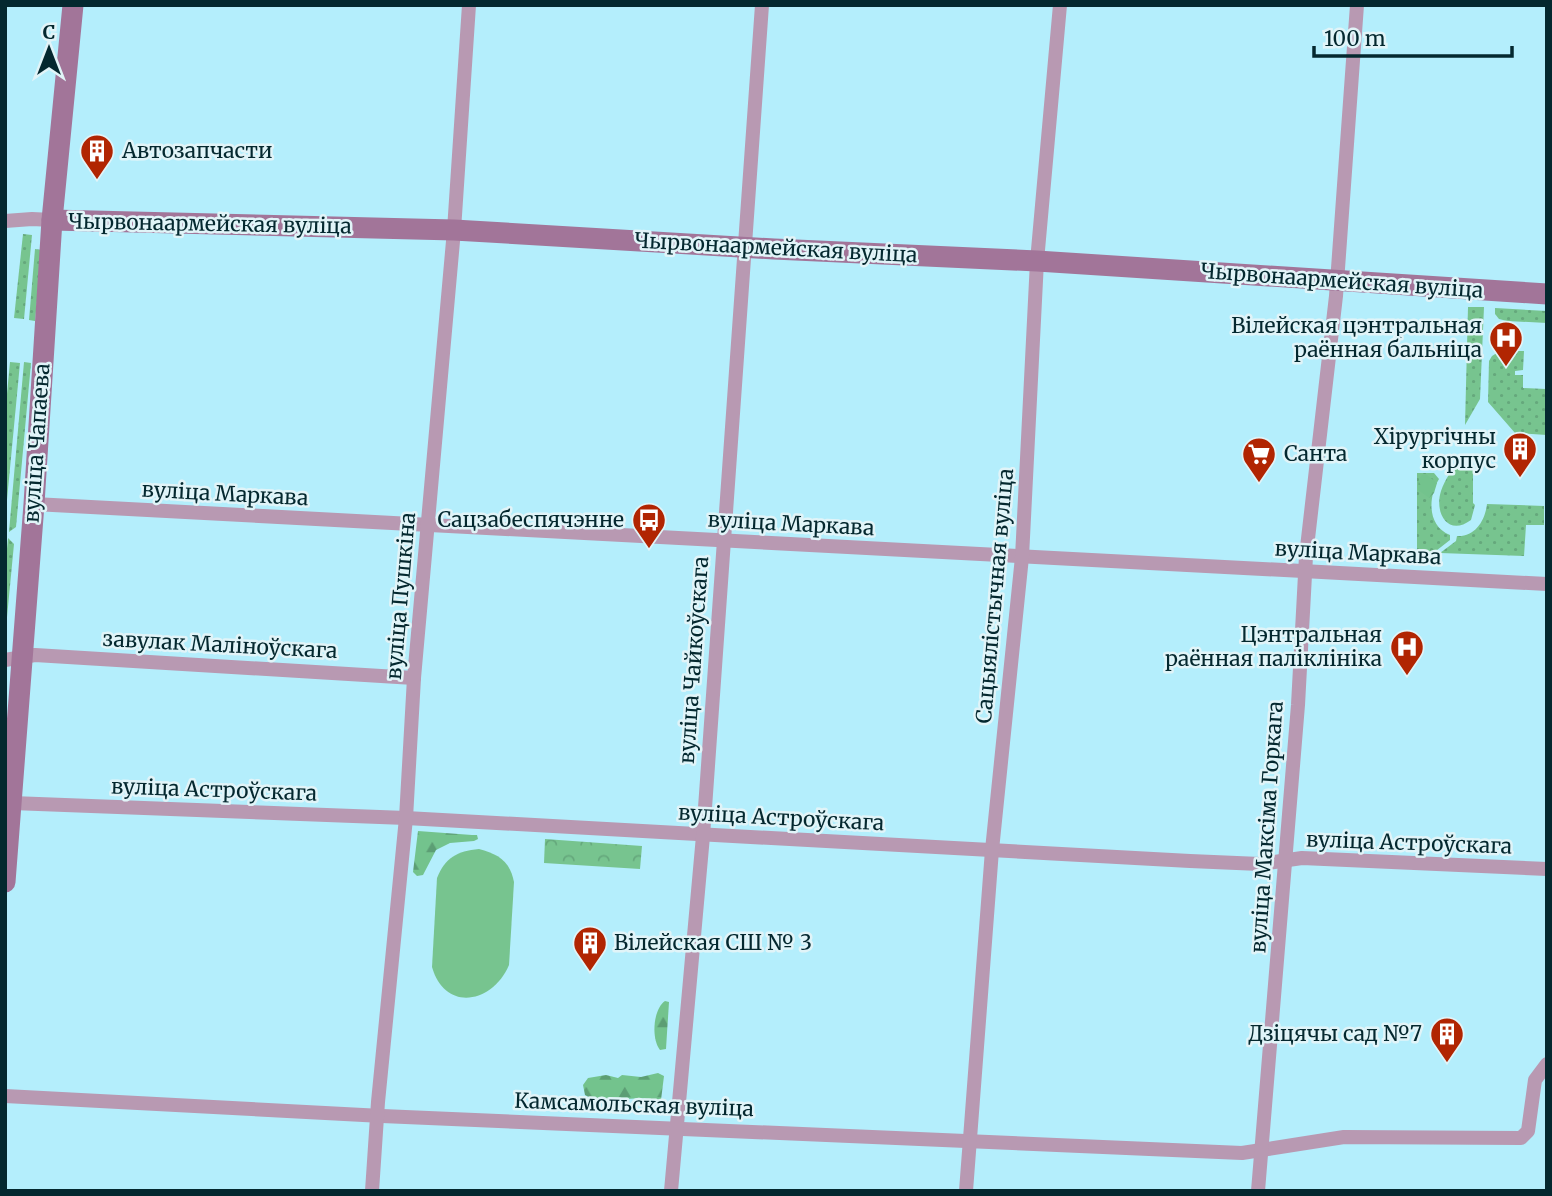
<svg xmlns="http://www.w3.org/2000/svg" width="1552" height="1196" font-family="Merriweather,serif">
	<defs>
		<pattern id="grass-dots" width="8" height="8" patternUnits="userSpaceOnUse" patternTransform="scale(1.75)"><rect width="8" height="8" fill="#77c48f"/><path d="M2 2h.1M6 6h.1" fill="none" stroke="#65a87c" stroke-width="1.8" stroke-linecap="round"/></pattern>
		<pattern id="forest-firs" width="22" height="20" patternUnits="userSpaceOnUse" patternTransform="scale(1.75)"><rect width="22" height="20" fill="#73c38d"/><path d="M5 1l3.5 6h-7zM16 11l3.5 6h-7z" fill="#5c9e74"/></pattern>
		<pattern id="park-crowns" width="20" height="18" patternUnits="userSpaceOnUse" patternTransform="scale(1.75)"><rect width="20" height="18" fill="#77c48f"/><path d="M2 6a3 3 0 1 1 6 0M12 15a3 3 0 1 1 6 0" fill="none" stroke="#65a87c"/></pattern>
	</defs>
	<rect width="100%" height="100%" fill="#b4eefc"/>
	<g fill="url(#grass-dots)">
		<polygon points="23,234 32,235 24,319 14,318"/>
		<polygon points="35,249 42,250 35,321 29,320"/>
		<polygon points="1468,307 1484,307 1480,399 1465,425"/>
		<polygon points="1495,308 1547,311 1547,323 1507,321 1499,319 1495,314"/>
		<polygon points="1500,351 1524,351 1523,370 1515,371 1515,375 1523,375 1523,388 1546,389 1547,435 1515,433 1488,402 1489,361 1492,356"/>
		<polygon points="10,362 20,363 5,521 5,415"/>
		<polygon points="24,362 31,363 16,527 9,532"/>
		<path d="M1461,457H1473V503L1475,505L1471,520C1448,537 1434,513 1441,491C1445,479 1454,467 1461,457Z"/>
		<path d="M1417,473H1434L1439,479C1428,497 1427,526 1450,535V540L1432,554H1417Z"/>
		<path d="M1487,504L1544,506V525H1526L1524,556L1440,553L1456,541L1457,536C1475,537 1485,521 1487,504Z"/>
		<polygon points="8,538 14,544 5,638 5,570"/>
	</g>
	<g fill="url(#forest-firs)">
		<polygon points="1426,474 1437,483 1434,493 1429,498 1418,490 1419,479 1422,475"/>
		<polygon points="418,831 472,835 477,835 478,839 474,841 450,843 436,850 423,875 417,876 413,872"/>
		<path d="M665,1001L669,1002L666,1049L660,1050C651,1039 653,1009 665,1001Z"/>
		<path d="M658,1073L664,1076L661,1100C653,1102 648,1098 640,1098C626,1099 596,1102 585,1095L583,1085L588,1078L606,1075L618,1078L622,1075L641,1077Z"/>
	</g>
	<polygon fill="url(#park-crowns)" points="545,839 642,846 640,869 544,863"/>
	<path fill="#77c48f" d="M479,849C498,854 510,861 514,882L509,965C493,1003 445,1013 432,967L437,878C445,858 457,851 479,849Z"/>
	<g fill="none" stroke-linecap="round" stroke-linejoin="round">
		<g stroke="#b899b2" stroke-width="14">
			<polyline points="5,221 32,219 52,220"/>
			<polyline points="34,504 1547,584"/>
			<polyline points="5,660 35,655 414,678"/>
			<polyline points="12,803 406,818 1190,861 1260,864 1302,858 1547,869"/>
			<polyline points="5,1096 382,1116 1242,1153 1344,1137 1521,1138 1528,1131 1535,1080 1547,1064"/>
			<polyline points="372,1191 378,1102 406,818 414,678 454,230 469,5"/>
			<polyline points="671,1191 703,836 762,5"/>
			<polyline points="966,1191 992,850 1022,557 1037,261 1060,5"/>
			<polyline points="1258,1191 1298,705 1306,556 1336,296 1357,5"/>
		</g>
		<g stroke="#a27599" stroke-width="21">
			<polyline points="52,220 454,230 774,249 1037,261 1547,294"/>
			<polyline points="5,882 34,504 52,220 73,5"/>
		</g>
	</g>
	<defs>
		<g id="building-pin" transform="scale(1.75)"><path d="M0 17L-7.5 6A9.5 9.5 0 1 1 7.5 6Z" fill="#b12502" stroke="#e1f4f8"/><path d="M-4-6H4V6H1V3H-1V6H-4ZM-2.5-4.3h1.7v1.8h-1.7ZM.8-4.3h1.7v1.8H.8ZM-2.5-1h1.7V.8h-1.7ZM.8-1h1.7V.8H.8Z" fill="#fff"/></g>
		<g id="hospital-pin" transform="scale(1.75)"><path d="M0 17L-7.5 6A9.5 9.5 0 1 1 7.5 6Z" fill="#b12502" stroke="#e1f4f8"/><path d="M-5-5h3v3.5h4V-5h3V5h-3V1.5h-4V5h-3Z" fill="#fff"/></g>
		<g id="supermarket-pin" transform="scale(1.75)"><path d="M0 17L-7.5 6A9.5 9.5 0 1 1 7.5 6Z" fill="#b12502" stroke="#e1f4f8"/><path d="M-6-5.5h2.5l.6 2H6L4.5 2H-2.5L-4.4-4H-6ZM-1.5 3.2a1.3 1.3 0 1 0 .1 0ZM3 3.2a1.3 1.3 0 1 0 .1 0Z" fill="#fff"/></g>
		<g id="bus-pin" transform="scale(1.75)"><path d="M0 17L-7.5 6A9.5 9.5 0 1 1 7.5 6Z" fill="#b12502" stroke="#e1f4f8"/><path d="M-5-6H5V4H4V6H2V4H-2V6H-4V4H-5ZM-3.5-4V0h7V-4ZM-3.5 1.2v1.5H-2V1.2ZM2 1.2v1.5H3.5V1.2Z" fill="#fff"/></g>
	</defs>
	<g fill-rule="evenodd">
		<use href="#building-pin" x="97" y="151"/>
		<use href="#hospital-pin" x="1506" y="338"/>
		<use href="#building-pin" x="1520" y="449"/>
		<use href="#supermarket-pin" x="1259" y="454"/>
		<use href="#bus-pin" x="649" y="520"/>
		<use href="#hospital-pin" x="1407" y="647"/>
		<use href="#building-pin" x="590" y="943"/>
		<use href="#building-pin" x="1447" y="1034"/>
	</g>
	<g text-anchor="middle" stroke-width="5" stroke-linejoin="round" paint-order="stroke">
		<g font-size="21" fill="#04282f" stroke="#e1f4f8" text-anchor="end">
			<text x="122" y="158" text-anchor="start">Автозапчасти</text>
			<text x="1482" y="333">Вілейская цэнтральная<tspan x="1482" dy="24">раённая бальніца</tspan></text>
			<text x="1496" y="444">Хірургічны<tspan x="1496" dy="24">корпус</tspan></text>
			<text x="1284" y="461" text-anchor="start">Санта</text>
			<text x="624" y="527">Сацзабеспячэнне</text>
			<text x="1382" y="642">Цэнтральная<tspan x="1382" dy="24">раённая паліклініка</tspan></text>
			<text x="614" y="950" text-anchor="start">Вілейская СШ № 3</text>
			<text x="1422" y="1041">Дзіцячы сад №7</text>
		</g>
		<g font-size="21" fill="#04282f" stroke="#e1f4f8">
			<text transform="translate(210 224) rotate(1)" y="7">Чырвонаармейская вуліца</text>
			<text transform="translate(776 248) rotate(3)" y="7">Чырвонаармейская вуліца</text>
			<text transform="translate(1342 281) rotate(4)" y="7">Чырвонаармейская вуліца</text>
			<text transform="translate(37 443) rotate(-86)" y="7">вуліца Чапаева</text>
			<text transform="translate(225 494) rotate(3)" y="7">вуліца Маркава</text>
			<text transform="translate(791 524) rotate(3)" y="7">вуліца Маркава</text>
			<text transform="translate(1358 553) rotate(3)" y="7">вуліца Маркава</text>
			<text transform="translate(401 596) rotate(-85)" y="7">вуліца Пушкіна</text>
			<text transform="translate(995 596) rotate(-85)" y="7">Сацыялістычная вуліца</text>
			<text transform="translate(220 645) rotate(3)" y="7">завулак Маліноўскага</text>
			<text transform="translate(694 660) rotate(-86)" y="7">вуліца Чайкоўскага</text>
			<text transform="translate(214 790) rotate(2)" y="7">вуліца Астроўскага</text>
			<text transform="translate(781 818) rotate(3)" y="7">вуліца Астроўскага</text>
			<text transform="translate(1267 827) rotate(-86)" y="7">вуліца Максіма Горкага</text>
			<text transform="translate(1409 843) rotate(2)" y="7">вуліца Астроўскага</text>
			<text transform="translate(634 1105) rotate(2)" y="7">Камсамольская вуліца</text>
		</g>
	</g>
	<rect width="1552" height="1196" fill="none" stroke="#04282f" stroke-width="14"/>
	<g transform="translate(49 49)" stroke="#e1f4f8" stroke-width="5" paint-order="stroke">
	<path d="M0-5L12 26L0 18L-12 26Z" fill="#04282f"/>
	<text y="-10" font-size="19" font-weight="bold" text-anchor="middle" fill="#04282f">С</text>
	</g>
	<path d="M1314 46v10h198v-10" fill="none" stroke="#04282f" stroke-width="3.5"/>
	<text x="1324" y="46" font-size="21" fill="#04282f" stroke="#e1f4f8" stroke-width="5" paint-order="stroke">100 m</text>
</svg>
